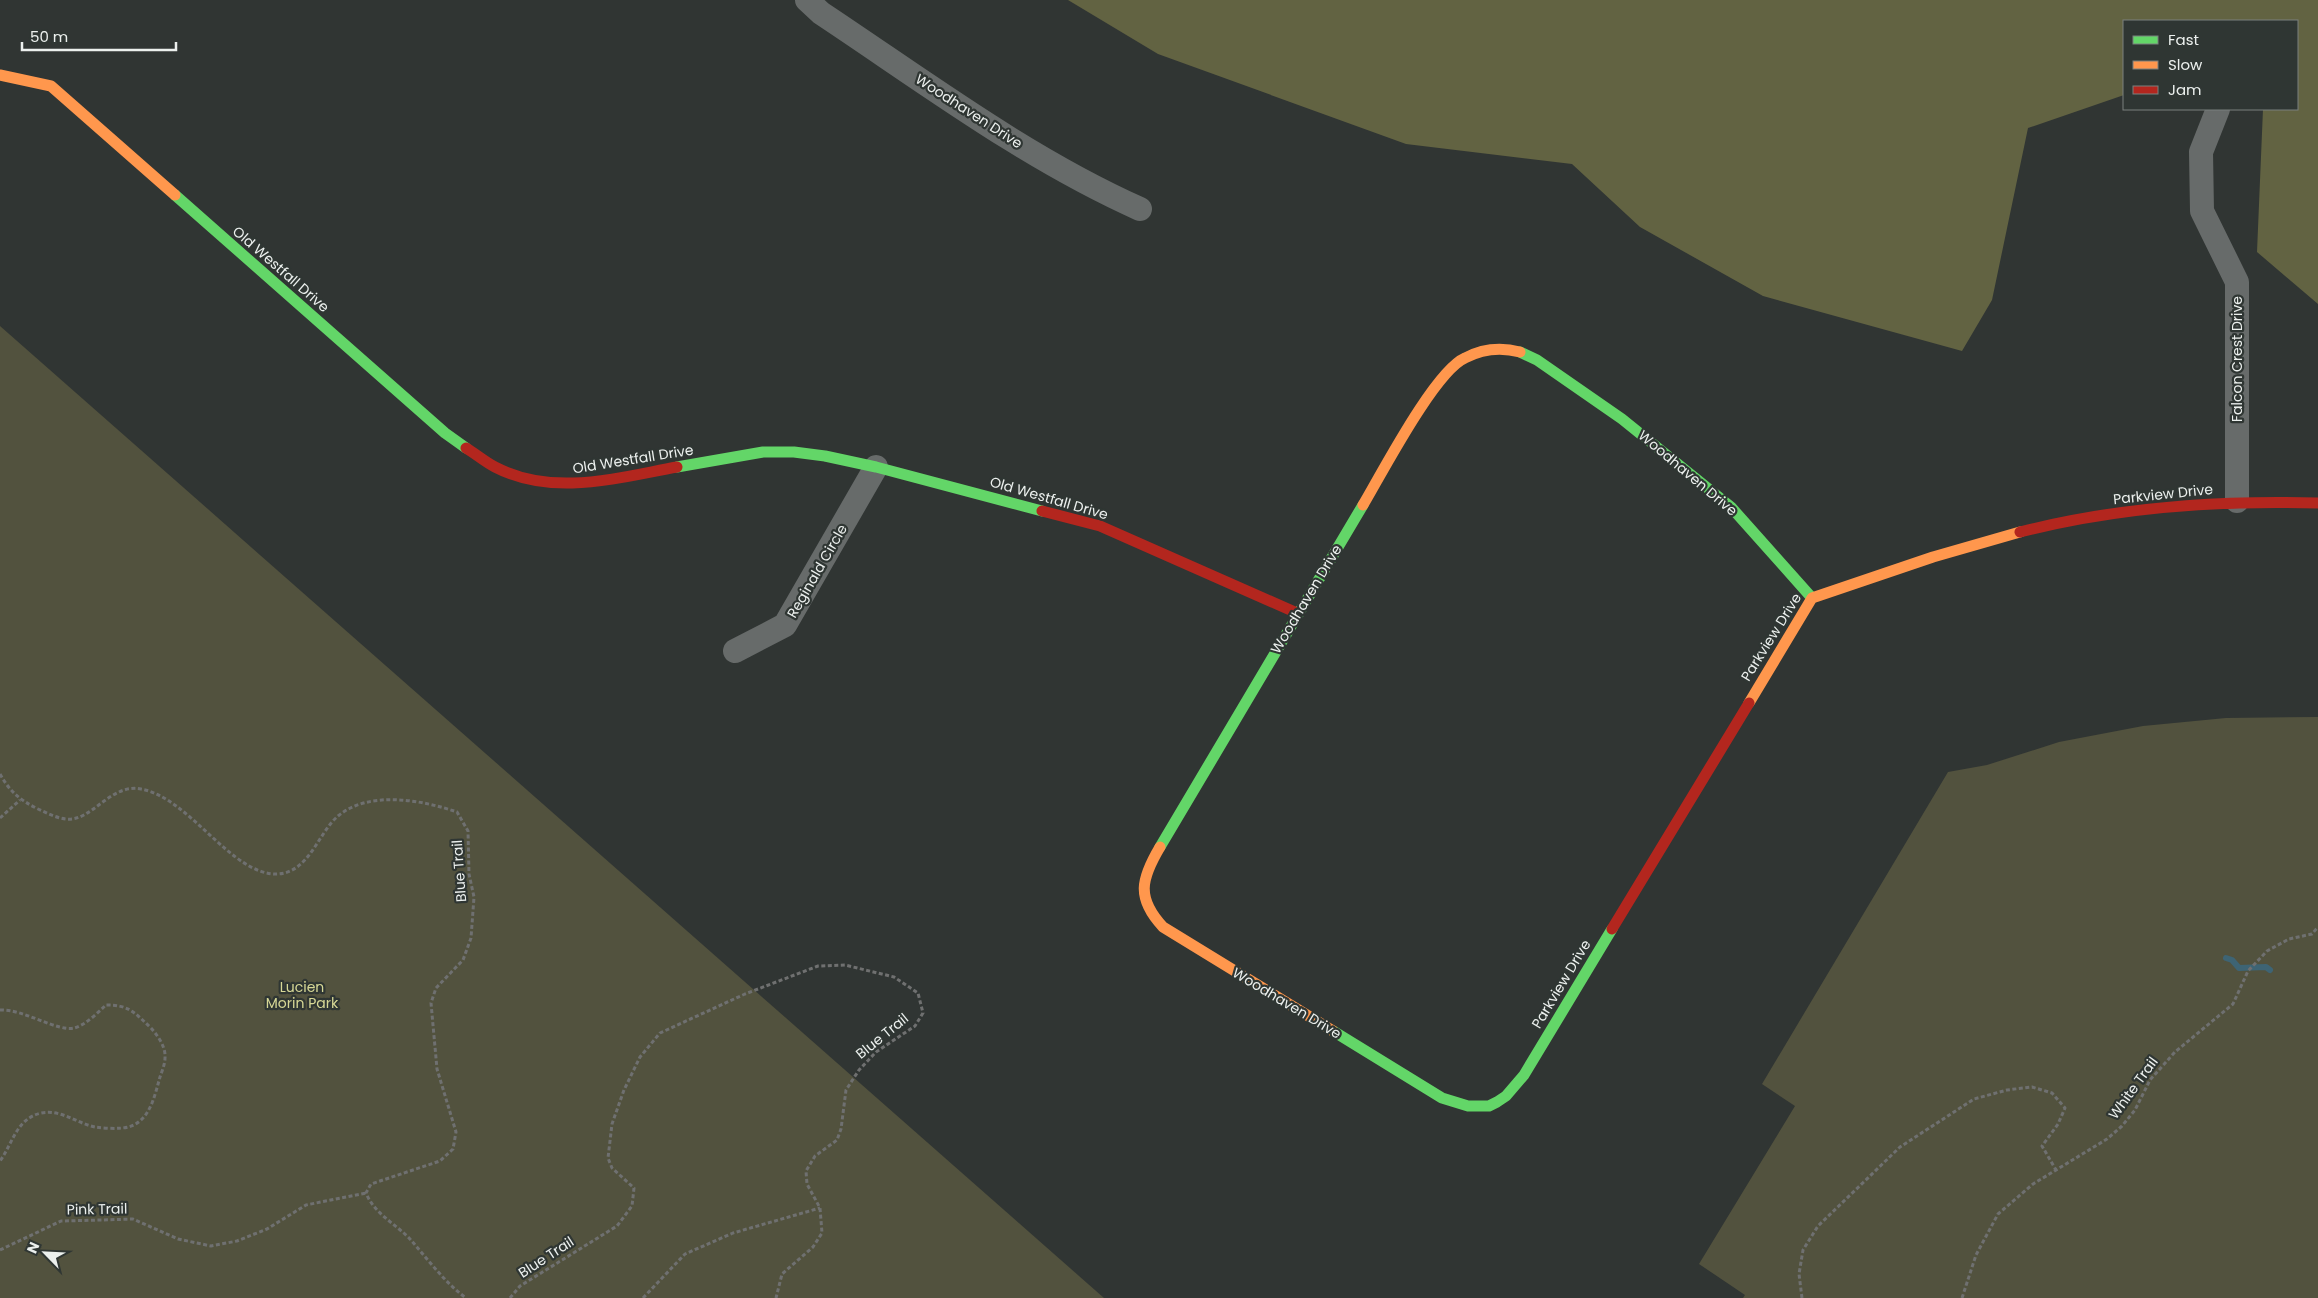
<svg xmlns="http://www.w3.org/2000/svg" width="2318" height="1298" font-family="Poppins,sans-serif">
	<rect width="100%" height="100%" fill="#303533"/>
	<g fill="#52523e">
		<polygon points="0,326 1104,1298 0,1298"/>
		<polygon points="2318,717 2318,1298 1743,1298 1745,1295 1699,1264 1795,1106 1762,1084 1948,772 1987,765 2059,742 2143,726 2226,718"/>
	</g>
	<polygon fill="#626342" points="1068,0 2318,0 2318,304 2257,252 2263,109 2297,109 2297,21 2124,21 2124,95 2028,128 1992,300 1962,351 1763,296 1640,227 1572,164 1406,144 1158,54"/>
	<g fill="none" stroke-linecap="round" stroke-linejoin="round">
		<polyline stroke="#3e6474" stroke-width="6" points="2226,958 2232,960 2239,968 2266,967 2270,970"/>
		<g stroke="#6f7070" stroke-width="3" stroke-dasharray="4 2.5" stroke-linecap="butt">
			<path d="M0,774C10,792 20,800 38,809C47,813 56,818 66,819C92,822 110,783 141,789C190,798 231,875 277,874C309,873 318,833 338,816C369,790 422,800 457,812L468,831L469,874L474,897L471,938L463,960L436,988L431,1003L437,1069L456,1132L453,1149L440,1161L371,1184L366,1193C374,1213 394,1223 409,1238C427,1258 444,1282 466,1298"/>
			<polyline points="0,818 20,800"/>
			<path d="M0,1010C24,1009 57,1032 74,1028C86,1025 97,1013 106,1005C129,1005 134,1012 151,1028C158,1036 166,1047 165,1058C165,1064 162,1071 160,1077C154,1098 149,1126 122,1128C114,1129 103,1128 95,1127C76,1123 61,1109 41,1113C16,1119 13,1143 0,1161"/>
			<polyline points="0,1250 61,1221 101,1220 133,1219 178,1239 211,1246 237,1241 267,1229 306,1205 366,1193"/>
			<polyline points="510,1298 520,1286 617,1226 632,1206 634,1188 612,1168 608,1158 612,1124 624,1090 640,1057 660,1033 745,994 818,966 845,965 894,977 918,993 923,1013 915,1026 876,1052 859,1070 846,1090 841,1129 837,1140 815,1156 806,1171 807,1184 820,1208 822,1233 813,1247 782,1274 776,1298"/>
			<polyline points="643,1298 685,1254 733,1233 820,1208"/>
			<polyline points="1802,1298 1799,1274 1803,1250 1818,1226 1900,1147 1974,1099 2007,1090 2032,1087 2052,1093 2065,1108 2058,1124 2042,1146 2056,1170"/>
			<polyline points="1962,1298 1976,1255 1998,1214 2033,1184 2107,1139 2122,1126 2135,1110 2150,1080 2175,1052 2233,1004 2248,971 2267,951 2289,939 2312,934 2318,927"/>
		</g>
		<g stroke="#676b6a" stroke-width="24">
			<path d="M807,0L821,13C925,82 1026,158 1140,209"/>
			<polyline points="2218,109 2201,152 2202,211 2237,282 2237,501"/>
			<polyline points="735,651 785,625 876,467"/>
		</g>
		<g stroke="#63d668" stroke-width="11">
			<polyline points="175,195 445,433 466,448"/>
			<polyline points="1520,352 1537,360 1622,419 1731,507 1812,598"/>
			<polyline points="677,467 763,452 794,452 825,456 876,467 1042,511"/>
			<polyline points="1160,847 1363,505"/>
			<polyline points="1333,1031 1442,1098 1468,1106 1489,1106 1497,1102 1506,1096 1524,1075 1612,929"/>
		</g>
		<g stroke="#ff974d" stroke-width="11">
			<polyline points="0,75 51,86 175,195"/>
			<path d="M1363,505C1382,473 1435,371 1465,358C1482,349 1501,347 1520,352"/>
			<polyline points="1749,703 1812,598 1933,557 2020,532"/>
			<path d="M1160,847C1141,879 1136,898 1163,927L1333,1031"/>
		</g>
		<g stroke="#b3261e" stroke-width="11">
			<path d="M466,448C476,454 485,462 495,467C553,497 616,478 677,467"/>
			<polyline points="1042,511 1100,526 1297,613"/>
			<path d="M2020,532C2118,507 2217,500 2318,503"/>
			<polyline points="1612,929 1749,703"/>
		</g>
	</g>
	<g text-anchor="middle" stroke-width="4.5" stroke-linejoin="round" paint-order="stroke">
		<g font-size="14" fill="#ecf0ee" stroke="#2f3633">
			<text transform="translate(969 111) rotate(33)" y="5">Woodhaven Drive</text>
			<text transform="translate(281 269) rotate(41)" y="5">Old Westfall Drive</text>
			<text transform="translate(2237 359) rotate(-90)" y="5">Falcon Crest Drive</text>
			<text transform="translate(633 459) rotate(-9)" y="5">Old Westfall Drive</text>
			<text transform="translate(1688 473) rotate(40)" y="5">Woodhaven Drive</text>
			<text transform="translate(2163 494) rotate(-6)" y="5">Parkview Drive</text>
			<text transform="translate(1049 498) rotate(16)" y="5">Old Westfall Drive</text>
			<text transform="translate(817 571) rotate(-60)" y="5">Reginald Circle</text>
			<text transform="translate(1306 599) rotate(-59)" y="5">Woodhaven Drive</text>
			<text transform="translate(1771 637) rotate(-58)" y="5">Parkview Drive</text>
			<text transform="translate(459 871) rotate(-94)" y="5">Blue Trail</text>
			<text transform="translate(1561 984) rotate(-59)" y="5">Parkview Drive</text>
			<text transform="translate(1287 1003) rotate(31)" y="5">Woodhaven Drive</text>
			<text transform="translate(882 1036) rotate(-39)" y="5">Blue Trail</text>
			<text transform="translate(2133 1088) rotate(-54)" y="5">White Trail</text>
			<text transform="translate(97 1209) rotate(-1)" y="5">Pink Trail</text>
			<text transform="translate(546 1257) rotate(-33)" y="5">Blue Trail</text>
		</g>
		<g font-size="14" fill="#d7d896" stroke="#2f3633">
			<text x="302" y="992">Lucien<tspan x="302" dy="16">Morin Park</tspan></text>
		</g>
	</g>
	<rect x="2123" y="20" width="175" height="90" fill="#2f3633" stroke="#7b807e"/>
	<rect x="2133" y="36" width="25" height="8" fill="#63d668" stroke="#7b807e"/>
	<text x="2168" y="45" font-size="15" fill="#ecf0ee">Fast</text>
	<rect x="2133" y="61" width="25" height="8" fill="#ff974d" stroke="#7b807e"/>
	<text x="2168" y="70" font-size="15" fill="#ecf0ee">Slow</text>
	<rect x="2133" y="86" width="25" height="8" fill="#b3261e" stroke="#7b807e"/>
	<text x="2168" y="95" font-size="15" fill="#ecf0ee">Jam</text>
	<g transform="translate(45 1253) rotate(294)" stroke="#2f3633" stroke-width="4" paint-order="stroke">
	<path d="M0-4L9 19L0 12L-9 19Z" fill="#ecf0ee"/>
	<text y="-8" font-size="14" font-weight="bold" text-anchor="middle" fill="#ecf0ee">N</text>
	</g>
	<path d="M22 42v8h154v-8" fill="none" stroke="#ecf0ee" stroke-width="2.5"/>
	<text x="30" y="42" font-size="15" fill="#ecf0ee" stroke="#2f3633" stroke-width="4" paint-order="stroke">50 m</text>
</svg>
